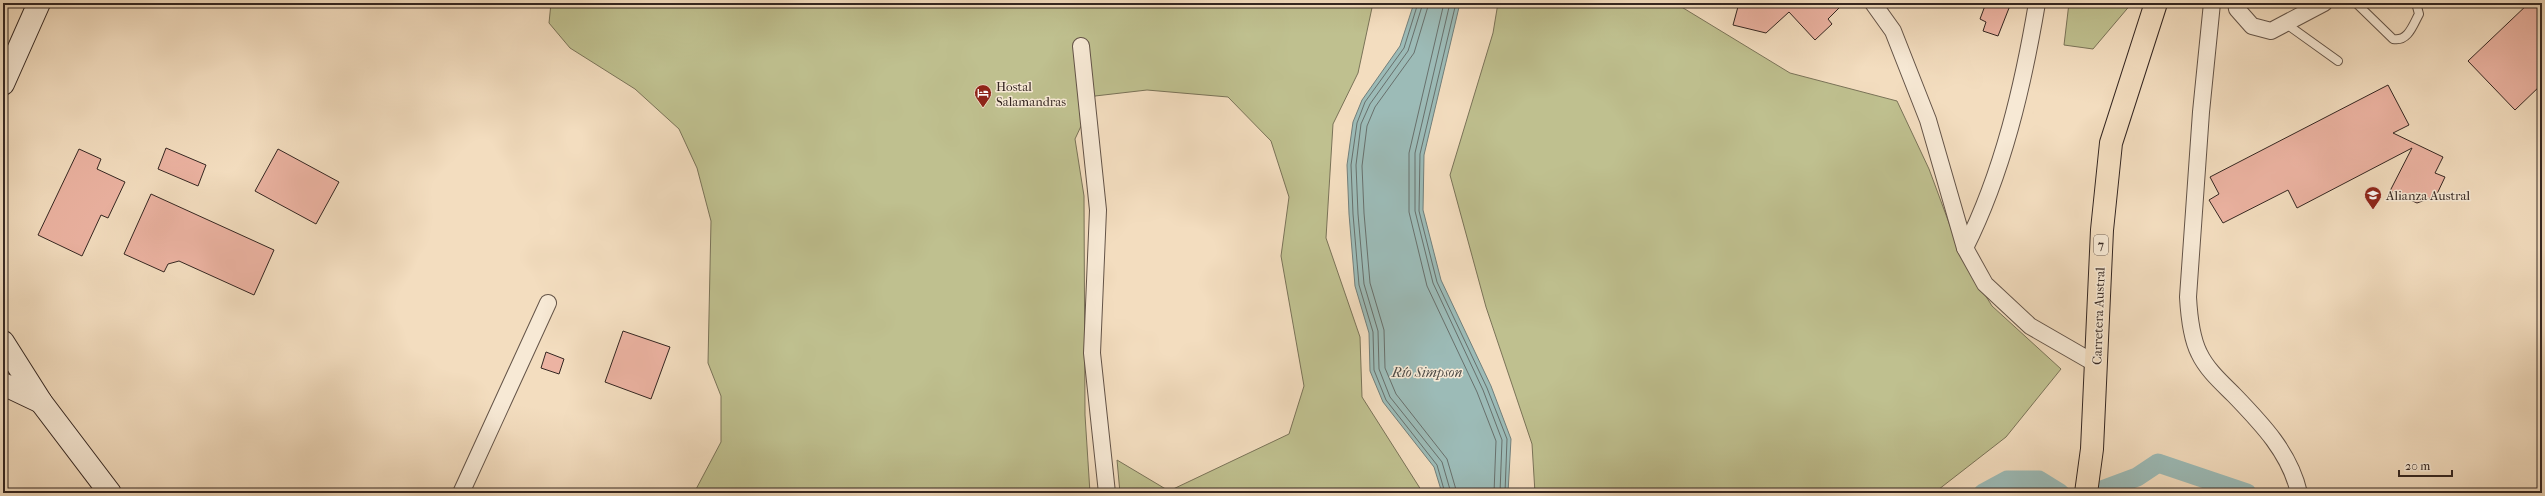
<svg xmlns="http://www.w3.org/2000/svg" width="2545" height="496" font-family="'IM FELL French Canon',serif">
	<rect width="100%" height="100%" fill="#f3ddbf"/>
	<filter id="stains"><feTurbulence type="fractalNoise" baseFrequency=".005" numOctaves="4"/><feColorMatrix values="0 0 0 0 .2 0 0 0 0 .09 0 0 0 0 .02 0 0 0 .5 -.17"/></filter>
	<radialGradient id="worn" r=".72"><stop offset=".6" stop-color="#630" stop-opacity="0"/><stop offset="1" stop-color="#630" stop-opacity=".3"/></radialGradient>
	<g fill="#bfc08f" stroke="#7a7358">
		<polygon points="551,3 1373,3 1358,73 1333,124 1326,238 1360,337 1362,397 1423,493 1120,493 1117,460 1169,491 1289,434 1304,386 1281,256 1289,197 1271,141 1228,97 1147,90 1095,96 1075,139 1084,196 1085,415 1090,493 694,493 721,442 721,396 708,363 711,221 697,168 679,129 635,89 570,48 549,23"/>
		<polygon points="1498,3 1675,3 1790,73 1897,101 1929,169 1962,258 1992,306 2061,369 2006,437 1934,493 1535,493 1532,444 1486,307 1450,175 1493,33"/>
		<polygon points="2069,3 2132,3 2093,49 2064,45"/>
	</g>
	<polygon fill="#9cbbb7" stroke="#727f7b" points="1414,3 1460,3 1424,155 1423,210 1441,280 1491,386 1511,439 1508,493 1442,493 1434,467 1383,402 1370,371 1369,333 1355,286 1349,214 1347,165 1353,122 1362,100 1400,46"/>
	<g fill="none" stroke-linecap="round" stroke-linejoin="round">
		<g stroke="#68706c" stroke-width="1">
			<polyline points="1418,3 1404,48 1365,102 1357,123 1351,165 1353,214 1359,285 1373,332 1374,370 1386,400 1437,465 1445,493"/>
			<polyline points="1423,3 1408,51 1370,104 1361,124 1356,165 1358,214 1364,284 1378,331 1379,369 1390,397 1442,462 1451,493"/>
			<polyline points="1429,3 1414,53 1375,107 1367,126 1362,166 1364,213 1370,283 1384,330 1385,368 1396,394 1447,459 1457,493"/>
			<polyline points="1444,3 1409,153 1409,212 1427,286 1477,392 1496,441 1494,493"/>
			<polyline points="1450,3 1415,153 1415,211 1433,283 1483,390 1502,440 1500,493"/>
			<polyline points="1456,3 1420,154 1419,211 1437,282 1487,388 1507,439 1505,493"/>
		</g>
		<g stroke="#9cbbb7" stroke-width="19">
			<polyline points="2102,490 2137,477 2158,463 2247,493"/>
			<polyline points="1983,493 2007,480 2039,480 2060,493"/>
		</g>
	</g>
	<g fill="#ecb3a2" stroke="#342621">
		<polygon points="1739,3 1844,3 1828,19 1832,24 1815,40 1789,12 1766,33 1733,25"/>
		<polygon points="1986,3 2011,3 1998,36 1983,31 1986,22 1980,19"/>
		<polygon points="2529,3 2542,3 2542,84 2515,110 2468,61"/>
		<polygon points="2388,85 2409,125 2393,133 2443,157 2435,173 2445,177 2436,196 2417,203 2390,191 2412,148 2297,208 2288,190 2223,223 2209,200 2219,194 2210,177"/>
		<polygon points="166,148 206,165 198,186 158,169"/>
		<polygon points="79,149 101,159 97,169 125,182 108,218 101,215 82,256 38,235"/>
		<polygon points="278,149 339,182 316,224 255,191"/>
		<polygon points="151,194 274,250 254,295 179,261 168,264 164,272 124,254"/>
		<polygon points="623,331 670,347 651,399 605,382"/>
		<polygon points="546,352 564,359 559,374 541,368"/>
	</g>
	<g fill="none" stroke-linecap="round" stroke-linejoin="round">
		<g stroke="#645448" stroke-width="10">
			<g id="lane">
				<path d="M2356,3L2393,39C2408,42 2413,25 2419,14L2416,3"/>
				<polyline points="2285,23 2338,61"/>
			</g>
		</g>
		<g stroke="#645448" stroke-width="18">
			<g id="street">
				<polyline points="1873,3 1893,31 1928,120 1965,248 1985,284 2030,326 2096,364"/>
				<path d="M2212,3L2201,112L2188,297C2189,315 2191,337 2199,353C2207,370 2222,383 2234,395C2262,424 2290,453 2299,493"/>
				<polyline points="2236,3 2237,9 2252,26 2271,31 2324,3"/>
				<polyline points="1081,46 1098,210 1092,353 1107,493"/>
				<path d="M1965,248C2003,172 2023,86 2037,3"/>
				<polyline points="461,493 548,303"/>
			</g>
		</g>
		<g stroke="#342621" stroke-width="24">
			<g id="secondary">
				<polyline points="3,84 39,3"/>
				<polyline points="3,342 41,402 110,493"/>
				<polyline points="3,384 41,402"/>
			</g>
		</g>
		<g stroke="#342621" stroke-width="24">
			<polyline id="highway" points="2086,493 2092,449 2102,230 2111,143 2156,3"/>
		</g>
		<use href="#lane" stroke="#f7e9d5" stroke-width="8"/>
		<use href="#street" stroke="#f7e9d5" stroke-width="16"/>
		<use href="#secondary" stroke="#f7e9d5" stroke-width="22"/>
		<use href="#highway" stroke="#f3ddbf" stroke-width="22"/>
	</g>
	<defs>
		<g id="hotel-pin" transform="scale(0.9)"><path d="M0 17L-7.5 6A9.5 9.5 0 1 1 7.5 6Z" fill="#8f2418" stroke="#f7e9d5"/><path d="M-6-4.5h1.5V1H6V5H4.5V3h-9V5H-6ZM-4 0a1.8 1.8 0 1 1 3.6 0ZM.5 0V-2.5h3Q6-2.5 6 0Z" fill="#fff"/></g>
		<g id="school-pin" transform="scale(0.9)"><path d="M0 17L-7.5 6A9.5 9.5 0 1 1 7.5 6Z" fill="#8f2418" stroke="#f7e9d5"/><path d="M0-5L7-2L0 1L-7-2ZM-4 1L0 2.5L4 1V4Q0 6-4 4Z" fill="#fff"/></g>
	</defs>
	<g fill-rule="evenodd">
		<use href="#hotel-pin" x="983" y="93"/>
		<use href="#school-pin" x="2373" y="195"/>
	</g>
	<g text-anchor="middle" stroke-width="3" stroke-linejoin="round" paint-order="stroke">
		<rect fill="#f7e9d5" stroke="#6e6057" stroke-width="1" x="2094" y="235" width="14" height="20" rx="3"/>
		<g font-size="12" font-weight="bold" fill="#342621">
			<text x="2101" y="249">7</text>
		</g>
		<g font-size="13" fill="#342621" stroke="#f7e9d5" text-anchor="start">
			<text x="996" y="91">Hostal<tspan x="996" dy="15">Salamandras</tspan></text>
			<text x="2386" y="200">Alianza Austral</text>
		</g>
		<g font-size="13" fill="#342621" stroke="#f7e9d5">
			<text transform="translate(2098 316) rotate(-88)" y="5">Carretera Austral</text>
		</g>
		<g font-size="14" font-style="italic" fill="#4e4b46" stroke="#f7e9d5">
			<text x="1427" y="377">Río Simpson</text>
		</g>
	</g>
	<rect width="2545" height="496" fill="none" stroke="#f3ddbf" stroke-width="16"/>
	<rect x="4" y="4" width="2537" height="488" fill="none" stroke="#342621" stroke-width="2"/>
	<rect x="8" y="8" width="2529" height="480" fill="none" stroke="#342621"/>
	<path d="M2399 470v6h53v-6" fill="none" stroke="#342621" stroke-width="2"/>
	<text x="2405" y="470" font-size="12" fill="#342621" stroke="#f7e9d5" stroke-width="3" paint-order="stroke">20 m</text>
	<rect width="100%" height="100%" filter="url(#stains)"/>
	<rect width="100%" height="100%" fill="url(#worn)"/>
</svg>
